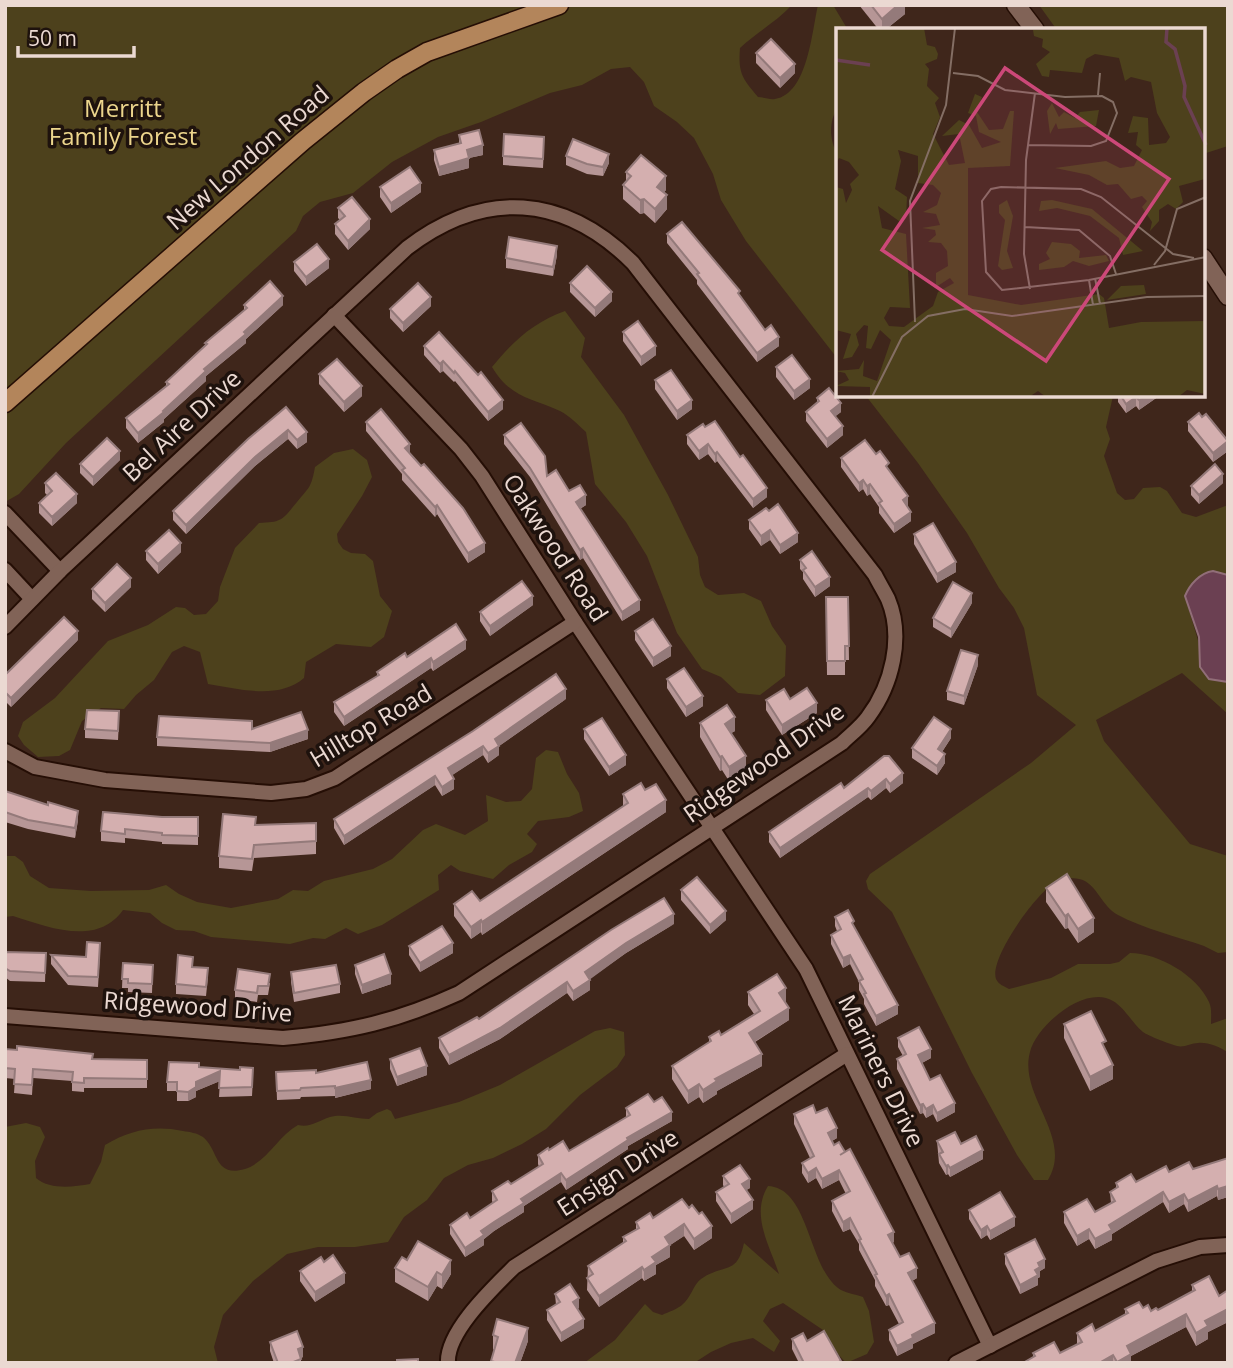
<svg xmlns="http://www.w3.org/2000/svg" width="1233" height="1368" font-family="'Open Sans',sans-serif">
	<rect width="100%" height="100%" fill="#3f261b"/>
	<g fill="#4d411c">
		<path d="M5,5H792C776,22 757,32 740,48C738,73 742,78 758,97C763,97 770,100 775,99C808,94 812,30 818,5H833L848,30H838L837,109C829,121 829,142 838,154L837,358L746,241L721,200L713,174L694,138L677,122L654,106L644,82L630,67L611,69L582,85L550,93L481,122L438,137L392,162L353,193L320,202L303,216L296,231L66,443L19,494L5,502Z"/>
		<polygon points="1039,5 1228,5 1228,146 1203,154 1203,30 1057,30"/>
		<path d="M565,311L585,338L581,357L624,415L668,495L698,557L700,575L705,587L718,595L744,593L761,601L772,626L786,646L785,676L760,695L738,693L721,677L702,669L677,633L647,556L626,522L595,484L586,432C578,425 570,416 560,411C529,397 511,398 492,367C513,341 534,322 565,311Z"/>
		<path d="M866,396H1113L1106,427L1110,439L1104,456L1117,493L1125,500L1134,499L1143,488L1160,487L1167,491L1182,513L1196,517L1228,505V575C1207,569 1193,574 1185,596L1199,644L1216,681L1228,682V714L1182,673L1096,720L1104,741L1190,844L1228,856V952L1218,953L1204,946C1178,937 1142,928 1118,915C1102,907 1096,882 1079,879C1071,877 1059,880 1053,884C1035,895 989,959 996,979C999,985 1004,986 1009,989L1051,978L1078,964H1110L1119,962L1130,953C1158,953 1197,975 1209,1002C1212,1008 1211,1017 1211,1024L1228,1018V1053C1221,1047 1207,1042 1198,1043C1191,1043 1184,1048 1177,1046C1170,1044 1148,1036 1143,1032C1132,1023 1125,1008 1113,1001C1085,984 1036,1026 1030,1052C1018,1096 1074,1137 1048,1180H1034L1017,1155L972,1073L892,912L868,889L866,881L870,874L1031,763L1076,725L1037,695L1024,628L1014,608L999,588L967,533L918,463Z"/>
		<path d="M353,449L367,460L372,477L362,496L337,534L338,542L343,549L351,553L365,554L373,561L380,596L392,611L384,637L371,647L336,644L306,662L304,678C279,700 239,689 208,684L200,652L184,646L172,652L154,680L136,695L124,709L101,708L82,721L70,750L59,756L38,757L24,745L18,736L23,722L55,698L108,641L148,625L176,607L185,608L194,615L206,614L218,601L220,587L235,548L259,523C283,522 282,520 297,502C310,486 311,488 315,467L334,453Z"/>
		<path d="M546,750L558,752L567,774L579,793L583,811L569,817L538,821L527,834L537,844L532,852L509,865L493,879L460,871L451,865L438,875L439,890L382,925L358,934L346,928L325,939L313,938L290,944L211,937L194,931L176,930L162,923L150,913L123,910C97,947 48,927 13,916L5,917V856H15L23,862L30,876L49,888L91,891L149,890L166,885L179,894L197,902L231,908L278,899L293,890L308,891L324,881L373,869L392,859L423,830L436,824L465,835L488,821L486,795L506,802L521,801L532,789L536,758Z"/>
		<path d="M610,1028L624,1032L625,1055L617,1067L580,1095L546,1129L522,1144L493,1158L468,1165L444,1178L427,1200L404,1217L388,1242L355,1247H318L287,1254L253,1281L223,1315L214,1347L218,1363H5V1127L26,1123L40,1127L45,1137L35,1161L36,1178C50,1190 73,1187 90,1184L101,1162L105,1145C130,1130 154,1125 183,1131C190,1132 197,1133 203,1137C219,1150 214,1178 245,1169C267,1162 278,1136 298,1125C310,1128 318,1121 330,1117C343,1113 356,1119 369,1119L377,1113L387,1109L391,1111L395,1119L459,1102L500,1085L595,1031Z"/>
		<path d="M768,1186C809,1188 808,1265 838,1288C844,1293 855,1294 863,1297L869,1311L874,1342L867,1354L846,1363L838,1354L823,1330L783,1303L770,1309L763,1321L780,1341L774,1352L753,1338L731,1343L711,1352L694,1363H584L615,1340L645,1304L653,1312L662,1315C669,1312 677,1309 682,1305C691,1298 693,1285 701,1279C724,1263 737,1276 744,1243L779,1274C770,1246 750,1215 768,1186Z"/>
	</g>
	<path fill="#6b4052" stroke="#916e78" stroke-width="2" d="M1213,571L1228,575V682L1209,679L1200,667L1199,637L1185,596C1190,584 1200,573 1213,571Z"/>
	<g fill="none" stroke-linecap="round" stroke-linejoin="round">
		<g stroke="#250e05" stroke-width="18">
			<g id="minor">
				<polyline points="334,315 461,449 482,476 575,622 806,969 990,1346"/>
				<polyline points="5,513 60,571"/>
				<polyline points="5,570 32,599"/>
				<path d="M5,627L60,571L407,248C484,189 564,194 633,263L875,575C879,583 884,591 888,599C904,637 892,685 868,717C861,727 850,735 842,743L459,993C398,1021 350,1032 283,1038L5,1016"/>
				<polyline points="5,751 35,767 105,780 271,793 306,789 335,778 575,622"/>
				<path d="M448,1363C446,1332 493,1288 514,1267L847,1054"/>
				<polyline points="956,1363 1156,1261 1200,1247 1228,1245"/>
			</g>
		</g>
		<g stroke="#250e05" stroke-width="21">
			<g id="tertiary">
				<polyline points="1016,5 1035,30"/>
				<polyline points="1203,258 1228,296"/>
			</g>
		</g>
		<g stroke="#250e05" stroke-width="21">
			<polyline id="primary" points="5,403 303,141 364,92 397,69 427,52 559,5"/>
		</g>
		<use href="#minor" stroke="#816357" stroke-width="14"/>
		<use href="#tertiary" stroke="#816357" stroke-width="18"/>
		<use href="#primary" stroke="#b3855b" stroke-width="18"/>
	</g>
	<g fill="#b69696">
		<polygon points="859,5 905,5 905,14 885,30 879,30"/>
		<polygon points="756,53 795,73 780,88 756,63"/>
		<polygon points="459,135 483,155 469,158 469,168 439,176 434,160 434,150 459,143"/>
		<polygon points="544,146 543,168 503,165 503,156"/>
		<polygon points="566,156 609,163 603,176 587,174 566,165"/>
		<polygon points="626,172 666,190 664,192 667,209 655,223 644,213 640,214 623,199 623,185 626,181"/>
		<polygon points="380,187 421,192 391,213 380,197"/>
		<polygon points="338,208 370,229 348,250 335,234 335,224 340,220 338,218"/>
		<polygon points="667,234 740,297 765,330 779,346 757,362 697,284 697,280 667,243"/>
		<polygon points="557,255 553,276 506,268 506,258"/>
		<polygon points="294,262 329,268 306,286 294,271"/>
		<polygon points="570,283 612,301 595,317 570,292"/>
		<polygon points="244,305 283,305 246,339 246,343 206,376 206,381 164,419 164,422 138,443 126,428 126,418 166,386 166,382 205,345 205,343 244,311"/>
		<polygon points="431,306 403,332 390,318 390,309"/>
		<polygon points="623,332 656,355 641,366 623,341"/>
		<polygon points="424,346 503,409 488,421 455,381 454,382 443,371 440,373 424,355"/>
		<polygon points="776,367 810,388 794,400 776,377"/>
		<polygon points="319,374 362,396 344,412 319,384"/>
		<polygon points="655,380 692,409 677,420 655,389"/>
		<polygon points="1118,396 1159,396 1139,410 1136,406 1126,413 1118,402"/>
		<polygon points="817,398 841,412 835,416 843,435 827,448 806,421 806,412 817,403"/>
		<polygon points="286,407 307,442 297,449 288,439 255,466 186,534 173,520 173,511"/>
		<polygon points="1202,417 1228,451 1213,462 1188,431 1188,422"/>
		<polygon points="366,422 410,454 485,552 468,563 437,514 435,517 402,480 402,474 366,431"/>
		<polygon points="705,427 740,457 767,497 753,508 717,461 715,463 708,454 699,460 687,444 687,435"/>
		<polygon points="504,435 547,476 569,491 586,505 580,509 640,610 622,621 583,558 580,560 530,477 504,444"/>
		<polygon points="876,454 889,470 908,506 907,507 911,521 894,533 879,513 879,507 870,494 867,496 863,489 859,492 841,467 841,458"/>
		<polygon points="120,460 93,486 80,473 80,464"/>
		<polygon points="45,483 77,503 52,526 39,513 39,503 47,495 45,493"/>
		<polygon points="1223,483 1199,504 1191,495 1191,486"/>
		<polygon points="769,511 798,542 780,554 770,540 761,546 749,529 749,520"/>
		<polygon points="914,534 956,572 937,583 914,544"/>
		<polygon points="146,551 181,552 158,574 146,560"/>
		<polygon points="800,560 830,586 815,597 803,579 803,572 800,569"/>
		<polygon points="131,587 105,612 92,599 92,589"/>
		<polygon points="826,597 848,597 849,660 845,660 845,675 827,675"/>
		<polygon points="972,603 951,638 933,627 933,618"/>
		<polygon points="533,605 490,636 480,621 480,612"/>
		<polygon points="635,631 671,656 653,667 635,640"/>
		<polygon points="78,640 11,707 5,701 5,675"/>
		<polygon points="466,649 433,671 431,668 344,726 334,712 334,702 377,676 377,672 407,657"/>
		<polygon points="978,665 964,705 947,700 947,691"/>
		<polygon points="667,679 703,706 686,717 667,688"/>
		<polygon points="566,699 499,746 499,755 488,763 483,755 452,775 454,789 442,796 435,785 344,845 334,828 334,819"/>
		<polygon points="790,699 817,713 782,735 766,710 766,700"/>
		<polygon points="119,721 118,740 85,738 85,729"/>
		<polygon points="700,723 735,731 731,733 746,770 729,781 722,770 720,771 700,737"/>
		<polygon points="252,729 308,739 270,752 157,746 157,737"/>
		<polygon points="584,729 626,765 609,776 584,739"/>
		<polygon points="951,738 942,752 945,763 937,775 912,758 912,748"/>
		<polygon points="884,756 903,783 890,793 886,788 871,800 868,797 780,858 769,842 769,832 844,788"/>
		<polygon points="1228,783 1228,808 1226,798 1226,784"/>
		<polygon points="645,790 666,812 482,935 481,932 471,939 454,916 454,904 480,901 623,807 623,794"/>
		<polygon points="5,791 78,820 75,838 28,829 5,822"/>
		<polygon points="162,817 198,817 198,845 162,844 162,842 125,838 125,843 101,841 101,831"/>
		<polygon points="316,823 316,854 254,858 252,871 219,868 219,856 256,825"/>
		<polygon points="1046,888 1094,932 1078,943 1068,928 1065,929 1046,902"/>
		<polygon points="681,890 726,920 710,934 681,900"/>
		<polygon points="835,917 854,927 898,1014 876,1026 864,1004 864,999 859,990 859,982 850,964 843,968 831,944 831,935 837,931 835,926"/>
		<polygon points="674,924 626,953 589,979 590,990 573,1001 567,993 500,1039 449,1065 439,1048 439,1038"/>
		<polygon points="409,946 453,953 420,972 409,955"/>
		<polygon points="5,952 46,953 45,982 10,981 5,977"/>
		<polygon points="100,953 98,987 68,985 51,964 51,955 86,957"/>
		<polygon points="123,963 153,965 152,993 128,992 128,988 122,988"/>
		<polygon points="355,965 391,984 362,994 355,974"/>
		<polygon points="193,967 208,977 206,996 176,994 176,984"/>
		<polygon points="291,972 340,984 340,993 294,1002 291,982"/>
		<polygon points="270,983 268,995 258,995 257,1002 235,999 235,990"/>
		<polygon points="748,992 786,1001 785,1002 789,1020 755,1042 762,1066 717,1091 717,1094 703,1103 699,1097 688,1104 672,1079 672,1066 709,1043 709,1037 721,1035 754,1014 748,1005"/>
		<polygon points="1064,1024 1106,1051 1113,1079 1090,1091 1064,1038"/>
		<polygon points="898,1038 931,1058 922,1063 930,1080 955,1112 937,1122 933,1114 926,1118 923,1113 920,1114 897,1069 897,1059 903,1056 898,1047"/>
		<polygon points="5,1049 93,1059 147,1060 147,1088 84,1088 84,1092 72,1091 72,1081 33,1078 32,1095 14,1093 15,1079 5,1078"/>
		<polygon points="390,1059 427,1075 397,1086 390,1069"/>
		<polygon points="199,1067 253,1077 252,1096 219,1097 220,1081 196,1091 196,1097 188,1101 177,1101 177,1091 167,1091 167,1082"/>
		<polygon points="276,1072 316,1073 371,1089 335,1098 335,1096 301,1097 300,1099 277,1100"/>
		<polygon points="654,1102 672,1121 628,1146 628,1149 566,1190 561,1182 524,1206 524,1212 494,1231 484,1239 484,1245 465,1257 450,1234 450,1225 470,1218 493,1203 492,1201 492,1191 511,1184 539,1167 538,1164 538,1155 549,1150 569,1151 626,1118 626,1108"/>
		<polygon points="816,1113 837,1138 832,1141 894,1242 892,1243 900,1257 917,1278 912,1281 935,1333 913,1344 913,1348 897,1356 889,1340 889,1330 899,1324 889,1305 886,1306 875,1286 875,1280 859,1250 859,1244 850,1229 843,1232 832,1211 832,1201 846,1194 839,1180 822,1189 816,1178 808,1183 802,1173 802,1163 810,1158 794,1124 794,1114"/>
		<polygon points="937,1141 961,1144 983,1159 950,1177 948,1174 946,1175 939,1163"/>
		<polygon points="1228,1158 1228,1197 1218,1200 1217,1196 1188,1212 1184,1204 1169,1213 1163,1202 1112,1234 1112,1240 1095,1249 1089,1239 1077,1246 1064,1223 1064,1212 1095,1212 1111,1203 1110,1192 1116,1189 1116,1183 1136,1182 1169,1172 1193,1169"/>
		<polygon points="723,1176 750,1188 746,1190 753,1209 731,1224 716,1201 716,1192 724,1187 723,1185"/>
		<polygon points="682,1199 712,1238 694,1250 684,1236 670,1245 670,1257 656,1265 656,1274 644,1281 642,1278 599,1307 587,1290 588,1266 623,1243 623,1237 636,1230 636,1222 653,1218"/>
		<polygon points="969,1210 1015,1226 990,1240 987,1235 981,1239 969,1219"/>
		<polygon points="1005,1254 1045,1268 1040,1271 1040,1277 1038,1278 1038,1285 1020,1294 1005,1264"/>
		<polygon points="407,1260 451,1274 442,1289 437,1286 428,1301 395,1282 395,1268"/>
		<polygon points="324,1262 345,1283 315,1302 300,1281 300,1271"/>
		<polygon points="1192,1285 1219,1296 1228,1290 1228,1322 1208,1332 1208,1339 1196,1346 1186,1327 1131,1356 1131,1363 1023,1363 1033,1357 1033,1353 1060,1353 1077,1345 1077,1333 1095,1331 1125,1315 1125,1309 1143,1308 1151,1311 1158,1310 1192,1292"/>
		<polygon points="555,1294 579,1308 577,1309 584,1328 561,1342 547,1320 547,1310 556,1305"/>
		<polygon points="493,1335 528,1341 520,1363 491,1363 494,1350 493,1349"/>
		<polygon points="792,1339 807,1341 841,1363 799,1363 792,1349"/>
		<polygon points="270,1342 303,1357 301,1358 301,1363 274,1363 270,1351"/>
	</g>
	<g fill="#947a7a">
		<polygon points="898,5 905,5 905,14 885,30 882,30 882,19"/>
		<polygon points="795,64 795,73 780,88 780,78"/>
		<polygon points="483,145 483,155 469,158 469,168 439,176 439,167 467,150"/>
		<polygon points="609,154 609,163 603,176 603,167"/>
		<polygon points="666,176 666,190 657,201 657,187"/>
		<polygon points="421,183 421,192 391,213 391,203"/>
		<polygon points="667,195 667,209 655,223 655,209"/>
		<polygon points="644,199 644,213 640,214 640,200"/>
		<polygon points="370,219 370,229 348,250 348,241"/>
		<polygon points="557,246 557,255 553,276 553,267"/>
		<polygon points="329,259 329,268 306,286 306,277"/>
		<polygon points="612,292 612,301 595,317 595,308"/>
		<polygon points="283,296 283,305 246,339 246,343 206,376 206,381 164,419 164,422 138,443 138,433 163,411 204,369"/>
		<polygon points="431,297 431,306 403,332 403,323"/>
		<polygon points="779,337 779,346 757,362 757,353"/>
		<polygon points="656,346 656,355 641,366 641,357"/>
		<polygon points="443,361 443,371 440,373 440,364"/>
		<polygon points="810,379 810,388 794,400 794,391"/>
		<polygon points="362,386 362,396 344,412 344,402"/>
		<polygon points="1146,396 1159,396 1139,410 1139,400"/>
		<polygon points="1136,397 1136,406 1126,413 1126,404"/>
		<polygon points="503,400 503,409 488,421 488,412"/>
		<polygon points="692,400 692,409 677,420 677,411"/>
		<polygon points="841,403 841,412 831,420 831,411"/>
		<polygon points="843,426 843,435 827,448 827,439"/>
		<polygon points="288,430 288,439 255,466 186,534 186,525 255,457"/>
		<polygon points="307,432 307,442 297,449 297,440"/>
		<polygon points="1228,441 1228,451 1213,462 1213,453"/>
		<polygon points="410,444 410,454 405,448"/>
		<polygon points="708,444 708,454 699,460 699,451"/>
		<polygon points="120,451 120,460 93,486 93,477"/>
		<polygon points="717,452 717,461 715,463 715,454"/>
		<polygon points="1223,474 1223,483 1199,504 1199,495"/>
		<polygon points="863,480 863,489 859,492 859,483"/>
		<polygon points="870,484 870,494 867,496 867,486"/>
		<polygon points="767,488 767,497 753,508 753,499"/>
		<polygon points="77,494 77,503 52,526 52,517"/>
		<polygon points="586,495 586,505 576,511 576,502"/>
		<polygon points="908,496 908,506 903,510 903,500"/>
		<polygon points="437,505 437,514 435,517 435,507"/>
		<polygon points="911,512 911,521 894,533 894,524"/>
		<polygon points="770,530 770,540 761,546 761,536"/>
		<polygon points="798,533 798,542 780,554 780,545"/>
		<polygon points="181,543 181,552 158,574 158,564"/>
		<polygon points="485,543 485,552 468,563 468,553"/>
		<polygon points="583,548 583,558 580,560 580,550"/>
		<polygon points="956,562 956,572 937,583 937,574"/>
		<polygon points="830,577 830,586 815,597 815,587"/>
		<polygon points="131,578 131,587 105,612 105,603"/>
		<polygon points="972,593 972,603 951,638 951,629"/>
		<polygon points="533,596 533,605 490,636 490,626"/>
		<polygon points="640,600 640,610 622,621 622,612"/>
		<polygon points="78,631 78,640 11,707 11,698"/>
		<polygon points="466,640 466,649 433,671 433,662"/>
		<polygon points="671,646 671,656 653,667 653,658"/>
		<polygon points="978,655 978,665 964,705 964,696"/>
		<polygon points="431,658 431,668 344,726 344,717"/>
		<polygon points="566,689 566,699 495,749 495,739"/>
		<polygon points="703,696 703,706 686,717 686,707"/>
		<polygon points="817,703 817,713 782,735 782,725"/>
		<polygon points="735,717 735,731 725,737 725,724"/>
		<polygon points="951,729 951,738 938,758 938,749"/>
		<polygon points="308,730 308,739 270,752 270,743"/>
		<polygon points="483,746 483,755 448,778 448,768"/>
		<polygon points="499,746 499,755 488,763 488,753"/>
		<polygon points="945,754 945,763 937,775 937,766"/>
		<polygon points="626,755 626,765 609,776 609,767"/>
		<polygon points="722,756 722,770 720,771 720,757"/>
		<polygon points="746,756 746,770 729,781 729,767"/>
		<polygon points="903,773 903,783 890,793 890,784"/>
		<polygon points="435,776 435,785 344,845 344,836"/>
		<polygon points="454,779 454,789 442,796 442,787"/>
		<polygon points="886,779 886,788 871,800 871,791"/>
		<polygon points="868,788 868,797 780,858 780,848"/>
		<polygon points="666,800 666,812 482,935 482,922"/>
		<polygon points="78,811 78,820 75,838 75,828"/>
		<polygon points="726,911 726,920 710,934 710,925"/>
		<polygon points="674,914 674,924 626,953 585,983 585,972 626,943"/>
		<polygon points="1068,914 1068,928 1065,929 1065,916"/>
		<polygon points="1094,918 1094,932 1078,943 1078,929"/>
		<polygon points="481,920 481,932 471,939 471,927"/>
		<polygon points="453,943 453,953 420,972 420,963"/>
		<polygon points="850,955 850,964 843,968 843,958"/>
		<polygon points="391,974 391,984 362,994 362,985"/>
		<polygon points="590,980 590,990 573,1001 573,991"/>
		<polygon points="567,982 567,993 500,1039 449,1065 449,1055"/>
		<polygon points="786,988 786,1001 779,1005 779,993"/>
		<polygon points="898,1005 898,1014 876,1026 876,1016"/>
		<polygon points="789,1008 789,1020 749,1045 749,1033"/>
		<polygon points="931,1049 931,1058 918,1065 918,1055"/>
		<polygon points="762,1054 762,1066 717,1091 717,1094 703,1103 703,1090 715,1079"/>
		<polygon points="1113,1065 1113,1079 1090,1091 1090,1077"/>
		<polygon points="427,1066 427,1075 397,1086 397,1077"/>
		<polygon points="220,1071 220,1081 196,1091 196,1082"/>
		<polygon points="371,1080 371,1089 335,1098 335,1088"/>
		<polygon points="699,1084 699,1097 688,1104 688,1091"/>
		<polygon points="196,1087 196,1097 188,1101 188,1092"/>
		<polygon points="955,1103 955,1112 937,1122 937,1113"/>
		<polygon points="923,1104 923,1113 920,1114 920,1105"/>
		<polygon points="933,1105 933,1114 926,1118 926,1109"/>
		<polygon points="672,1112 672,1121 628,1146 628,1149 566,1190 566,1180 627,1138"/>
		<polygon points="837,1128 837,1138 828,1143 828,1133"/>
		<polygon points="983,1150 983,1159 950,1177 950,1168"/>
		<polygon points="948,1165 948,1174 946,1175 946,1166"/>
		<polygon points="816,1168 816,1178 808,1183 808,1173"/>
		<polygon points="839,1170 839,1180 822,1189 822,1179"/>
		<polygon points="561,1173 561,1182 524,1206 524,1212 494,1231 484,1239 484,1245 465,1257 465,1248 481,1231 521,1199"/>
		<polygon points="750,1179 750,1188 742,1193 742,1184"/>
		<polygon points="1217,1186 1217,1196 1188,1212 1188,1201"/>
		<polygon points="1228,1186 1228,1197 1218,1200 1218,1189"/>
		<polygon points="1163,1192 1163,1202 1112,1234 1112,1240 1095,1249 1095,1239 1109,1225"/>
		<polygon points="1184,1194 1184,1204 1169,1213 1169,1202"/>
		<polygon points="753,1200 753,1209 731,1224 731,1214"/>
		<polygon points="1015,1217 1015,1226 990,1240 990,1231"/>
		<polygon points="850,1218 850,1229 843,1232 843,1222"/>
		<polygon points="684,1224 684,1236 666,1248 670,1245 670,1257 656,1265 656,1274 644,1281 644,1270 665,1237"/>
		<polygon points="712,1226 712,1238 694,1250 694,1239"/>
		<polygon points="987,1226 987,1235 981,1239 981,1230"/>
		<polygon points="1089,1229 1089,1239 1077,1246 1077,1236"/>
		<polygon points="894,1232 894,1242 888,1245 888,1235"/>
		<polygon points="1045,1259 1045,1268 1040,1271 1040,1277 1038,1278 1038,1285 1020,1294 1020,1285 1035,1270 1038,1263"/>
		<polygon points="451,1260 451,1274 442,1289 442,1275"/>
		<polygon points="642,1267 642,1278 599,1307 599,1296"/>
		<polygon points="917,1268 917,1278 908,1283 908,1273"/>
		<polygon points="437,1272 437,1286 428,1301 428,1287"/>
		<polygon points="345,1273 345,1283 315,1302 315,1292"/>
		<polygon points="889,1294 889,1305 886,1306 886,1296"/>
		<polygon points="579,1298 579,1308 573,1311 573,1302"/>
		<polygon points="1228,1309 1228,1322 1208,1332 1208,1339 1196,1346 1196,1333 1205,1321"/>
		<polygon points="1186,1314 1186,1327 1131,1356 1131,1363 1117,1363 1127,1346"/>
		<polygon points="584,1319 584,1328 561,1342 561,1333"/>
		<polygon points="935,1323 935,1333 913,1344 913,1348 897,1356 897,1346 912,1335"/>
		<polygon points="528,1328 528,1341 520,1363 515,1363"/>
		<polygon points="303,1347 303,1357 298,1359 298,1349"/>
		<polygon points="1113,1355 1113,1363 1099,1363"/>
	</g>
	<g fill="#d4afaf" stroke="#947a7a" stroke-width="2">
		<polygon points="871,5 898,5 882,19"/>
		<polygon points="771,39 795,64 780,78 756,53"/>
		<polygon points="479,130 483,145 467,150 469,158 439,167 434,150 461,143 459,135"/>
		<polygon points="504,134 544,137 543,159 503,156"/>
		<polygon points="573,139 609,154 603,167 587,164 566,156"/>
		<polygon points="641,155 666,176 657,187 667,195 655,209 644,199 640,200 623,185 631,176 626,172"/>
		<polygon points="410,167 421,183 391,203 380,187"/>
		<polygon points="352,197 370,219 348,241 335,224 345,216 338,208"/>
		<polygon points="682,222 740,291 738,293 765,330 771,325 779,337 757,353 697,274 699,273 667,234"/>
		<polygon points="509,237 557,246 553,267 506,258"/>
		<polygon points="317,244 329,259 306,277 294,262"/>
		<polygon points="587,266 612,292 595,308 570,283"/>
		<polygon points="270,281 283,296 244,332 246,334 204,369 206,371 163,411 164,412 138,433 126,418 169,384 166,382 207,344 205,343 247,308 244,305"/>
		<polygon points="418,283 431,297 403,323 390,309"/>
		<polygon points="638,321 656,346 641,357 623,332"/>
		<polygon points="439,332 478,375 481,372 503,400 488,412 455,371 454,373 443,361 440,364 424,346"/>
		<polygon points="792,355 810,379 794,391 776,367"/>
		<polygon points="337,359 362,386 344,402 319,374"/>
		<polygon points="671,370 692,400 677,411 655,380"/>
		<polygon points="829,388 841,403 831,411 843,426 827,439 806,412 819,401 817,398"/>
		<polygon points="1121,396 1146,396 1139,400 1136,397 1126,404"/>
		<polygon points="286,407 307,432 297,440 288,430 255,457 186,525 173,511 248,439"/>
		<polygon points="381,409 410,444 405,448 421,466 424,464 463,508 485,543 468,553 437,505 435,507 402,470 405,468 366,422"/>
		<polygon points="1199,413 1202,417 1206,414 1228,441 1213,453 1188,422"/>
		<polygon points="715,421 740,457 743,455 767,488 753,499 717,452 715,454 708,444 699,451 687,435 703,424 705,427"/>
		<polygon points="521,423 545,456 547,476 556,470 569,491 580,485 586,495 576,502 640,600 622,612 583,548 580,550 530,468 504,435"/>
		<polygon points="107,438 120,451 93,477 80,464"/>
		<polygon points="865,440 876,454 880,451 889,463 886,466 908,496 903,500 911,512 894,524 879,503 882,501 870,484 867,486 863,480 859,483 841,458"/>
		<polygon points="1215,464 1223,474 1199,495 1191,486"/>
		<polygon points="56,473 77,494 52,517 39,503 52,491 45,483"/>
		<polygon points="778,504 798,533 780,545 770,530 761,536 749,520 766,508 769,511"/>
		<polygon points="933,523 956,562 937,574 914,534"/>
		<polygon points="169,530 181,543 158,564 146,551"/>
		<polygon points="812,551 830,577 815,587 803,570 806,568 800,560"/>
		<polygon points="117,564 131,578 105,603 92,589"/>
		<polygon points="522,581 533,596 490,626 480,612"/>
		<polygon points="953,582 972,593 951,629 933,618"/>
		<polygon points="826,597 848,597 849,646 845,646 845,661 827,661"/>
		<polygon points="64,617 78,631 11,698 5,692 5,675"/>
		<polygon points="653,619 671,646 653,658 635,631"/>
		<polygon points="456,624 466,640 433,662 431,658 344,717 334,702 379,675 377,672 405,653 407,657"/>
		<polygon points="961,650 978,655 964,696 947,691"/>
		<polygon points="684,668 703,696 686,707 667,679"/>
		<polygon points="556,674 566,689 495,739 499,746 488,753 483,746 448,768 454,779 442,787 435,776 344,836 334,819 473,731"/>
		<polygon points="807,688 817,703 782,725 766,700 784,689 790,699"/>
		<polygon points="727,705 735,717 725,724 746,756 729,767 722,756 720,757 700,723"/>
		<polygon points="87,710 119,711 118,731 85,729"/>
		<polygon points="301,712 308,730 270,743 157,737 159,716 252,721 252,729"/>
		<polygon points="934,717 951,729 938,749 945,754 937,766 912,748"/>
		<polygon points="602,718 626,755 609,767 584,729"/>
		<polygon points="884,756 889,756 903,773 890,784 886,779 871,791 868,788 780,848 769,832 841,783 844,788"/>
		<polygon points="641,783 645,790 656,784 666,800 482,922 481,920 471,927 454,904 472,891 480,901 628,803 623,794"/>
		<polygon points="5,791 48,805 48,802 78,811 75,828 28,820 5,812"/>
		<polygon points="103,812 162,817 198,817 198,836 162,835 162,833 125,829 125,834 101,831"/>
		<polygon points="223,814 256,817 255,825 316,823 316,841 254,845 252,859 219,856"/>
		<polygon points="1067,874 1094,918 1078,929 1068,914 1065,916 1046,888"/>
		<polygon points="697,877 726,911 710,925 681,890"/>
		<polygon points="664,898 674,914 626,943 585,972 590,980 573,991 567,982 500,1028 449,1055 439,1038 477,1017 479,1019 611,930"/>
		<polygon points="848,910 854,921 852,923 898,1005 876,1016 864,994 866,993 859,981 863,979 850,955 843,958 831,935 841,929 835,917"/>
		<polygon points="442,926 453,943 420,963 409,946"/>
		<polygon points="87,942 100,943 98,977 68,976 51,955 86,957"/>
		<polygon points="5,952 46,953 45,973 10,971 5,968"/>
		<polygon points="384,954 391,974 362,985 355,965"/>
		<polygon points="178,955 193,957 192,967 208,968 206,987 176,984"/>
		<polygon points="123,963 153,965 152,984 128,983 128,979 122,979"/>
		<polygon points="336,965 340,984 294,993 291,972"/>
		<polygon points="238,969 270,974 268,986 258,986 257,993 235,990"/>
		<polygon points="777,974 786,988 779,993 789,1008 749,1033 762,1054 715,1079 717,1081 703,1090 699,1084 688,1091 672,1066 711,1041 709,1037 719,1031 721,1035 760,1011 748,992"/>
		<polygon points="1091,1011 1106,1041 1102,1043 1113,1065 1090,1077 1064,1024"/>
		<polygon points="919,1027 931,1049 918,1055 930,1080 940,1075 955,1103 937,1113 933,1105 926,1109 923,1104 920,1105 897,1059 906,1054 898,1038"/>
		<polygon points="17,1046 93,1054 92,1059 147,1060 147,1079 84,1078 84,1083 72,1082 73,1072 33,1069 32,1085 14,1084 15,1069 5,1068 5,1049 17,1050"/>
		<polygon points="420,1048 427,1066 397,1077 390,1059"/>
		<polygon points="169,1062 199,1063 199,1067 240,1070 240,1067 253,1068 252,1087 219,1088 220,1071 196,1082 196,1087 188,1092 177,1091 177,1082 167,1082"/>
		<polygon points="367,1062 371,1080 335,1088 335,1086 301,1088 300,1090 277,1091 276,1072 316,1070 316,1073"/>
		<polygon points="648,1094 654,1102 662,1097 672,1112 627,1138 628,1140 566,1180 561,1173 521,1199 524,1203 494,1222 481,1231 484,1235 465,1248 450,1225 467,1213 470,1218 497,1200 492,1191 508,1181 511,1184 543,1164 538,1155 548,1148 549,1150 563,1141 569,1151 630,1115 626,1108"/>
		<polygon points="813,1105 816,1113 827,1108 837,1128 828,1133 834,1145 839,1142 845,1152 840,1155 850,1149 894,1232 888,1235 900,1257 909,1253 917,1268 908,1273 935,1323 912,1335 913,1338 897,1346 889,1330 903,1322 889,1294 886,1296 875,1275 877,1274 859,1240 861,1239 850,1218 843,1222 832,1201 850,1191 839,1170 822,1179 816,1168 808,1173 802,1163 814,1156 794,1114"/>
		<polygon points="955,1132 961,1144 976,1136 983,1150 950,1168 948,1165 946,1166 939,1154 943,1152 937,1141"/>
		<polygon points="1228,1158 1228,1186 1218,1189 1217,1186 1188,1201 1184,1194 1169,1202 1163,1192 1109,1225 1112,1230 1095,1239 1089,1229 1077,1236 1064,1212 1087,1199 1095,1212 1115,1201 1110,1192 1118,1187 1116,1183 1131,1174 1136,1182 1166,1166 1169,1172 1189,1162 1193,1169"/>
		<polygon points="740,1165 750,1179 742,1184 753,1200 731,1214 716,1192 729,1184 723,1176"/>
		<polygon points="1000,1192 1015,1217 990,1231 987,1226 981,1230 969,1210"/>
		<polygon points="682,1199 689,1208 692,1205 699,1214 702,1212 712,1226 694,1239 684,1224 665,1237 670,1245 652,1257 656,1262 644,1270 642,1267 599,1296 587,1278 593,1274 588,1266 626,1241 623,1237 639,1228 636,1222 650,1213 653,1218"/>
		<polygon points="1035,1239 1045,1259 1038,1263 1040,1267 1035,1270 1038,1275 1020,1285 1005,1254"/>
		<polygon points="418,1241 451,1260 442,1275 437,1272 428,1287 395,1268 402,1257 407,1260"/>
		<polygon points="333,1255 345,1273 315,1292 300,1271 321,1257 324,1262"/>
		<polygon points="1209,1276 1219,1296 1228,1290 1228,1309 1205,1321 1208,1326 1196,1333 1186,1314 1127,1346 1131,1354 1117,1362 1113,1355 1099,1363 1023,1363 1035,1356 1033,1353 1054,1342 1060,1353 1082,1342 1077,1333 1092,1324 1095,1331 1128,1313 1125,1309 1139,1302 1143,1308 1148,1305 1151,1311 1156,1308 1158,1310 1195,1290 1192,1285"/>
		<polygon points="570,1284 579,1298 573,1302 584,1319 561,1333 547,1310 560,1302 555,1294"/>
		<polygon points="497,1319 528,1328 515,1363 498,1363 491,1361 498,1337 493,1335"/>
		<polygon points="297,1331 303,1347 298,1349 301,1359 291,1363 278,1363 270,1342"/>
		<polygon points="824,1331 841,1361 837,1363 801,1363 803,1361 792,1339 803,1333 807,1341"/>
		<polygon points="418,1359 418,1363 397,1363 397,1360"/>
	</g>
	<g text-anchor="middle" stroke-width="7" stroke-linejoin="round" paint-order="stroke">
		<g font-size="24" fill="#ecd58c" stroke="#1e120d">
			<text x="123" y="117">Merritt<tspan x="123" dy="28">Family Forest</tspan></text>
		</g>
		<g font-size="24" fill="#ebd9d2" stroke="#1e120d">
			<text transform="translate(248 158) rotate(-41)" y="8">New London Road</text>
			<text transform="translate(182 426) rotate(-43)" y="8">Bel Aire Drive</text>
			<text transform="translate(555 548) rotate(57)" y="8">Oakwood Road</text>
			<text transform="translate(371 726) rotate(-31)" y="8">Hilltop Road</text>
			<text transform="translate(764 763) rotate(-35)" y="8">Ridgewood Drive</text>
			<text transform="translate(198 1007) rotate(4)" y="8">Ridgewood Drive</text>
			<text transform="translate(881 1071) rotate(64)" y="8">Mariners Drive</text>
			<text transform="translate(618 1173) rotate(-33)" y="8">Ensign Drive</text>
		</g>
	</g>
	<g transform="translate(836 28)">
		<rect width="369" height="369" fill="#3f261b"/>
		<path d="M0,0H88L91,17L99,19L102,26L101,31L89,36L93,41L91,58L103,70L99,75L104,89L97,106L113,137L129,135L123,106L106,108L123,92L133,97L146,120L165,114L143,104L140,88L132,85L139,66L146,69L141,84L153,102L167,101L174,83H178L174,138L132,140V267L185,277L263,266L268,270L273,300L305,294L369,293V366L351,362L342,369H210L202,363L193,369H34V359L0,358L13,352L9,345L0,343L23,341L28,332L27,348L41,353L55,312L44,302L35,321L30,320L32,298L28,297L20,306L23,317L16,329L7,331L15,306L0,302V159L7,161L10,175L16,162L14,156L23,147L13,134L3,130L0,135ZM62,122L82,128V155L97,157L105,165L101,177L87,184L100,186L104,197L86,200L99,202L100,207L92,214L105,215L111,223L112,238L100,245V259L114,250L118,255L102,264L97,278L68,299L53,298L48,290L54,279L74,280L70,206L46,200L42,178L63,193L70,190L71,169L59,161L65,133ZM369,0V151L343,158L347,174L340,181L332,176L323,182V193L314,203L316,194L306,179L311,173L306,168L295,171L282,156L271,157L253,147L219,140L270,133L284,140L298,138L306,122L300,117L302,104L292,105L297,88L312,90L313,117L330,115L334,109L321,85L315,54L295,49L289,53L283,30L259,26L250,31L246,45L214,42L213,49L206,48L200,36L214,24L206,19L207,11L198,8L197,2ZM216,75L223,89L228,84L239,90L244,84L263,82L260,98L222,101L220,95L214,106L211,83ZM171,172L177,188L171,223L177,240L166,242L162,238L169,192L163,185V177ZM216,172L256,181L307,223L287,227L283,210L254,188L221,180L203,183L205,173ZM216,214L235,216L244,223L243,230L270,227L273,233L253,238L237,233L228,239L203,242V236L214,231L210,225ZM285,258L308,257L310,266L271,272Z" fill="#4d411c" fill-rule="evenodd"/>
		<path fill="none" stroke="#6b4052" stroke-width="3.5" d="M331,0L330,14L339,21L349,58L348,69L370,117M0,32L34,37"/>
		<path fill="none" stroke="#846e64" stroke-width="2" d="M117,45L142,48L169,62L229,69L266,68L277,74L281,85L270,113L255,118L192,117M262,67L264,45M189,199L243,202L274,228L280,246M358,230L337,226L265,169L245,161L165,159L155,161L146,173L150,244L166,262L253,252L370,229M318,237L329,223L341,181L370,169M259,250L264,276M253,252L257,277M194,261L188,226L190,132L199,65M79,294L74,173L110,77L119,0M36,369L66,309L92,288L129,281L176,288L311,269L370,268"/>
		<path fill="#cc4879" fill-opacity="0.15" stroke="#cc4879" stroke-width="3.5" d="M169,40L333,151L210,333L46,222Z"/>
		<rect width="369" height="369" fill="none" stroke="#ebd9d2" stroke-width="3.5"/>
	</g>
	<rect width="1233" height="1368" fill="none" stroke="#ebd9d2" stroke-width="14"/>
	<path d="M18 46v10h116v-10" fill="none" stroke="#ebd9d2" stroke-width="3.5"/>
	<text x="28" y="46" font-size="21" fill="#ebd9d2" stroke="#1e120d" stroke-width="5" paint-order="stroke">50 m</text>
</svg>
